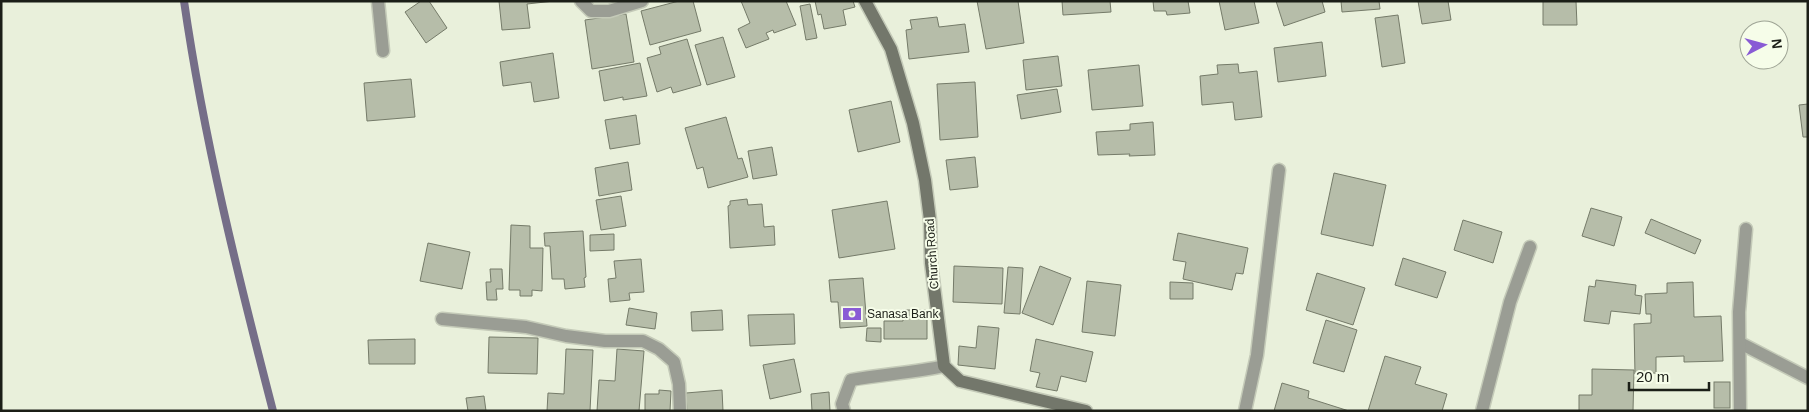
<svg xmlns="http://www.w3.org/2000/svg" width="1809" height="412" font-family="Arial,sans-serif">
	<rect width="100%" height="100%" fill="#e9f0db"/>
	<g fill="none" stroke-linecap="round" stroke-linejoin="round">
		<path stroke="#756e88" stroke-width="8" d="M184,1C204,140 238,276 273,411"/>
	</g>
	<g fill="#b6bda9" stroke="#757b69">
		<polygon points="421,1 429,1 447,28 426,43 405,12"/>
		<polygon points="499,1 554,1 527,4 530,28 502,30"/>
		<polygon points="679,1 693,1 701,31 650,45 641,11"/>
		<polygon points="741,1 786,1 796,25 774,33 773,30 766,33 769,39 746,48 738,29 750,23"/>
		<polygon points="815,1 853,1 855,7 843,10 846,25 824,29 821,14 818,15"/>
		<polygon points="977,1 1018,1 1024,43 986,49"/>
		<polygon points="1062,1 1110,1 1111,12 1063,15"/>
		<polygon points="1153,1 1188,1 1190,13 1167,15 1166,11 1154,11"/>
		<polygon points="1219,1 1254,1 1259,23 1225,30"/>
		<polygon points="1276,1 1322,1 1325,12 1284,26"/>
		<polygon points="1341,1 1379,1 1380,9 1342,12"/>
		<polygon points="1418,1 1448,1 1451,20 1422,24"/>
		<polygon points="1543,1 1576,1 1577,25 1543,25"/>
		<polygon points="810,4 817,38 806,40 800,6"/>
		<polygon points="626,14 634,62 592,69 585,20"/>
		<polygon points="1398,15 1405,63 1382,67 1375,18"/>
		<polygon points="937,17 939,27 965,24 969,52 909,59 906,30 912,29 910,20"/>
		<polygon points="723,37 735,77 707,85 695,45"/>
		<polygon points="687,39 701,85 673,93 671,87 657,92 647,58 661,54 659,47"/>
		<polygon points="1322,42 1326,76 1278,82 1274,48"/>
		<polygon points="553,53 559,98 534,102 531,82 503,86 500,62"/>
		<polygon points="1058,56 1062,86 1026,90 1023,60"/>
		<polygon points="640,63 647,96 623,100 623,97 604,101 599,71"/>
		<polygon points="1238,64 1239,73 1257,71 1262,117 1235,120 1233,102 1202,105 1200,76 1218,74 1217,65"/>
		<polygon points="1139,65 1143,106 1092,110 1088,70"/>
		<polygon points="411,79 415,117 367,121 364,83"/>
		<polygon points="975,82 978,137 940,140 937,84"/>
		<polygon points="1057,89 1061,112 1021,119 1017,95"/>
		<polygon points="891,101 900,142 858,152 849,110"/>
		<polygon points="1808,104 1808,137 1803,137 1799,105"/>
		<polygon points="636,115 640,144 610,149 605,120"/>
		<polygon points="726,117 738,159 742,158 748,177 708,188 703,167 697,169 685,128"/>
		<polygon points="1153,122 1155,155 1129,156 1130,154 1098,155 1096,132 1130,130 1130,124"/>
		<polygon points="772,147 777,175 753,179 748,151"/>
		<polygon points="975,157 978,187 950,190 946,160"/>
		<polygon points="628,162 632,190 599,196 595,168"/>
		<polygon points="1334,173 1386,185 1373,246 1321,234"/>
		<polygon points="621,196 626,226 601,230 596,200"/>
		<polygon points="747,199 748,205 762,204 764,227 774,226 775,245 730,248 728,206 730,205 730,201"/>
		<polygon points="887,201 895,249 839,258 832,210"/>
		<polygon points="1591,208 1622,217 1614,246 1582,236"/>
		<polygon points="1651,219 1701,240 1695,254 1645,233"/>
		<polygon points="1463,220 1502,232 1493,263 1454,250"/>
		<polygon points="511,225 530,226 530,248 543,248 542,291 532,290 532,296 520,296 520,290 509,290"/>
		<polygon points="583,231 586,277 584,278 585,287 565,289 564,279 552,279 550,246 545,246 544,233"/>
		<polygon points="1178,233 1248,248 1243,274 1236,273 1232,290 1183,279 1186,262 1173,260"/>
		<polygon points="614,234 614,250 590,251 590,235"/>
		<polygon points="428,243 470,252 462,289 420,281"/>
		<polygon points="1403,258 1446,272 1437,298 1395,285"/>
		<polygon points="641,259 644,292 629,293 630,300 610,302 608,279 616,278 614,261"/>
		<polygon points="954,266 1003,268 1002,304 953,302"/>
		<polygon points="1040,266 1071,278 1053,325 1022,313"/>
		<polygon points="1008,267 1023,268 1020,314 1004,313"/>
		<polygon points="490,269 502,269 503,289 496,289 497,300 487,300 486,282 491,282"/>
		<polygon points="1317,273 1365,288 1353,325 1306,310"/>
		<polygon points="863,278 867,326 840,328 838,302 831,302 829,280"/>
		<polygon points="1596,280 1636,285 1635,295 1642,296 1640,314 1611,311 1609,324 1584,321 1589,286 1595,287"/>
		<polygon points="1087,281 1121,285 1115,336 1082,332"/>
		<polygon points="1170,282 1193,283 1193,299 1170,299"/>
		<polygon points="1693,282 1694,317 1721,316 1723,361 1684,362 1684,356 1656,357 1656,373 1635,374 1634,324 1651,323 1651,314 1646,314 1645,294 1667,293 1667,283"/>
		<polygon points="629,308 657,313 655,329 626,325"/>
		<polygon points="722,310 723,330 692,331 691,312"/>
		<polygon points="903,310 927,310 927,339 884,339 884,321 903,321"/>
		<polygon points="794,314 795,344 750,346 748,315"/>
		<polygon points="1326,320 1357,330 1344,372 1313,363"/>
		<polygon points="978,326 999,328 995,369 958,365 959,346 976,348"/>
		<polygon points="867,328 881,328 881,342 866,341"/>
		<polygon points="489,337 538,338 537,374 488,373"/>
		<polygon points="415,339 415,364 369,364 368,340"/>
		<polygon points="1036,339 1093,352 1086,382 1061,376 1057,391 1036,387 1040,373 1030,371"/>
		<polygon points="566,349 593,350 590,411 547,411 548,393 564,394"/>
		<polygon points="617,349 644,351 639,411 597,411 599,380 615,381"/>
		<polygon points="1385,356 1421,367 1415,384 1447,394 1442,411 1368,411"/>
		<polygon points="794,359 801,392 770,399 763,365"/>
		<polygon points="1592,369 1634,370 1633,411 1579,411 1579,395 1592,395"/>
		<rect x="1714" y="382" width="16" height="26"/>
		<polygon points="1282,383 1309,391 1308,398 1349,411 1274,411"/>
		<polygon points="659,390 671,391 670,411 645,411 645,394 659,394"/>
		<polygon points="722,390 723,411 687,411 686,393"/>
		<polygon points="829,392 830,411 812,411 811,394"/>
		<polygon points="484,396 486,411 468,411 466,398"/>
	</g>
	<g fill="none" stroke-linecap="round" stroke-linejoin="round">
		<g stroke="#c4cab8" stroke-width="15">
			<g id="lane">
				<polyline points="378,1 383,51"/>
				<polyline points="1740,343 1808,378"/>
				<polyline points="1245,411 1257,355 1279,170"/>
				<polyline points="1482,411 1510,302 1530,247"/>
			</g>
		</g>
		<g stroke="#c4cab8" stroke-width="15">
			<g id="street">
				<polyline points="581,1 591,11 609,11 642,1"/>
				<polyline points="442,319 526,327 566,336 605,341 643,341 659,349 674,362 679,384 680,411"/>
				<path d="M844,411L842,404L851,380C882,374 914,373 944,366"/>
				<polyline points="1740,411 1739,312 1746,229"/>
			</g>
		</g>
		<g stroke="#c4cab8" stroke-width="15">
			<polyline id="secondary" points="865,1 891,49 913,123 925,180 930,220 931,263 944,366 960,381 1086,411"/>
		</g>
		<use href="#lane" stroke="#9a9d94" stroke-width="12"/>
		<use href="#street" stroke="#9a9d94" stroke-width="12"/>
		<use href="#secondary" stroke="#73776b" stroke-width="12"/>
	</g>
	<defs>
		<g id="bank-bare" transform="scale(1.5)"><path d="M-6-4H6V4H-6ZM0-2.3a2.3 2.3 0 1 0 0 4.6a2.3 2.3 0 1 0 0-4.6Z" fill="#895bd5" stroke="#f6fde9" stroke-width="2.5" paint-order="stroke"/></g>
	</defs>
	<g fill-rule="evenodd">
		<use href="#bank-bare" x="852" y="314"/>
	</g>
	<g text-anchor="middle" stroke-width="4" stroke-linejoin="round" paint-order="stroke">
		<g font-size="12" fill="#1b1e17" stroke="#f6fde9">
			<text transform="translate(932 254) rotate(-94)" y="4">Church Road</text>
		</g>
		<g font-size="12" fill="#1b1e17" stroke="#f6fde9" text-anchor="start">
			<text x="867" y="318">Sanasa Bank</text>
		</g>
	</g>
	<rect width="1809" height="412" fill="none" stroke="#1b1e17" stroke-width="5"/>
	<g transform="translate(1764 45) rotate(84)"><circle r="24" fill="#f6fde9" stroke="#9ea495"/>
	<path d="M0-4L9 19L0 12L-9 19Z" fill="#895bd5"/>
	<text y="-8" font-size="14" font-weight="bold" text-anchor="middle" fill="#1b1e17">N</text>
	</g>
	<path d="M1629 382v8h80v-8" fill="none" stroke="#1b1e17" stroke-width="2.5"/>
	<text x="1636" y="382" font-size="15" fill="#1b1e17" stroke="#f6fde9" stroke-width="4" paint-order="stroke">20 m</text>
</svg>
